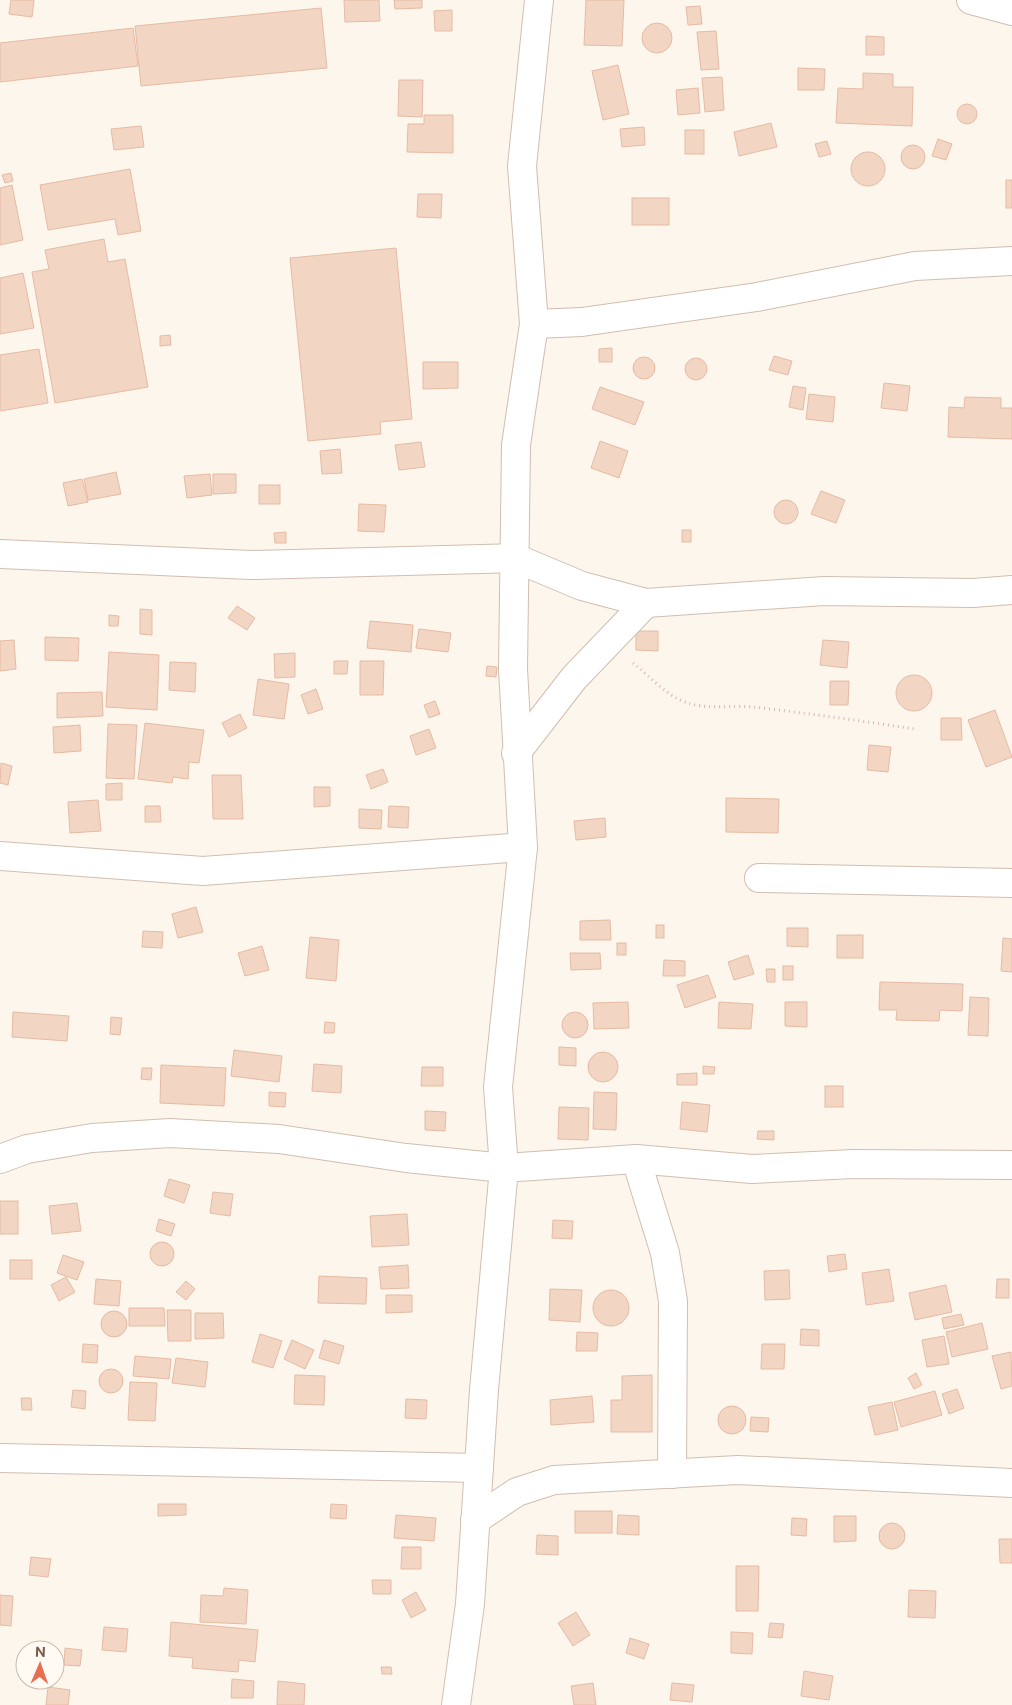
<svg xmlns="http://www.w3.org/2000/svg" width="1012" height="1705" font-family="'Public Sans',sans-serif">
	<rect width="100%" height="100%" fill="#fdf6ec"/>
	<g fill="#f3d5c3" stroke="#e6bba3">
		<polygon points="11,0 34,0 32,17 9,14"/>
		<polygon points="344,0 379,0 380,21 345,22"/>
		<polygon points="394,0 422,0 422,8 395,9"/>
		<polygon points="586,0 624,0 622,46 584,45"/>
		<polygon points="700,6 702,24 688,25 686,7"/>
		<polygon points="321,8 327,68 141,86 135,26"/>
		<polygon points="452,10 452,31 435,31 434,11"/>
		<circle cx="657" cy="38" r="15"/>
		<polygon points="133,28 138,66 0,82 0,43"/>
		<polygon points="716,31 719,69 701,70 697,32"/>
		<polygon points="866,36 884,37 884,55 866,55"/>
		<polygon points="618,65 629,114 603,120 592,71"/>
		<polygon points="798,68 825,69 824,90 798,90"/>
		<polygon points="863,73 893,74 893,87 913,87 912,126 836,123 838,88 863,89"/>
		<polygon points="722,77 724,110 705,112 702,78"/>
		<polygon points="399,80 423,80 422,117 398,116"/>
		<polygon points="698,88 700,113 678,115 676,90"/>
		<circle cx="967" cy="114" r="10"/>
		<polygon points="424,115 453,115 453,153 407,152 408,124 424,124"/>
		<polygon points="771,123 777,147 739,156 734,132"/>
		<polygon points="141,126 144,147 114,150 111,129"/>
		<polygon points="644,127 645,145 622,147 620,129"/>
		<rect x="685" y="130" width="19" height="24"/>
		<polygon points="938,139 952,144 946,160 932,156"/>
		<polygon points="827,141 831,154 819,157 815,144"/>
		<circle cx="913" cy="157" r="12"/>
		<circle cx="868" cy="169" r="17"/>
		<polygon points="130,169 141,231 118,235 115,219 48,230 40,185"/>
		<polygon points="11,173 13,181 5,183 2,175"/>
		<rect x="1006" y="180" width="6" height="28"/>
		<polygon points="12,185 23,240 0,245 0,188"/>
		<polygon points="418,194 442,194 441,218 417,217"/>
		<rect x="632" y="198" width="37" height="27"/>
		<polygon points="104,239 108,262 125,259 148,387 55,403 32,272 49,269 45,250"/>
		<polygon points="396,248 412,419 380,422 381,434 308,441 290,258"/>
		<polygon points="23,273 34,328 0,334 0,278"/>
		<polygon points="170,335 171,345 160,346 160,336"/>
		<polygon points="612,348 612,362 599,362 599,349"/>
		<polygon points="39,349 48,403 0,411 0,355"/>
		<polygon points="774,356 792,361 788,375 769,370"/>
		<circle cx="644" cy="368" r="11"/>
		<circle cx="696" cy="369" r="11"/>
		<polygon points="423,362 458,362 458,388 423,389"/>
		<polygon points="884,383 910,386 907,411 881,408"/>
		<polygon points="793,386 806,388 803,410 789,407"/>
		<polygon points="600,387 644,402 635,425 592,409"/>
		<polygon points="809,394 835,397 833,422 806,419"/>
		<polygon points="965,397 1001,398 1001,408 1012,408 1012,439 948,437 949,407 964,408"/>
		<polygon points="600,441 628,451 619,478 591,468"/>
		<polygon points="421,442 425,467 399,470 395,445"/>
		<polygon points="340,449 342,473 322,474 320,451"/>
		<polygon points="116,472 121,494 88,500 84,479"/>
		<polygon points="210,474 212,495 187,498 184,476"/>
		<polygon points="213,474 236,474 236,493 213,494"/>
		<polygon points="82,479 88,502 68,506 63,483"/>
		<rect x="259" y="485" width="21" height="19"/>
		<polygon points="821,491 845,500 836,523 811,514"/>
		<circle cx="786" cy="512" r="12"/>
		<polygon points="359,504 386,505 384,532 358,531"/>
		<rect x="682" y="530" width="9" height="12"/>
		<polygon points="286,532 286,543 275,543 274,533"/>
		<polygon points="237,606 255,618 247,630 228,618"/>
		<polygon points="140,609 152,610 152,635 140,634"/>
		<polygon points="109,615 119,616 118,626 109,626"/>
		<polygon points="370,621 413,625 411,652 367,648"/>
		<polygon points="419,629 451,633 448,652 416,648"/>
		<polygon points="636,631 658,631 658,651 636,650"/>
		<polygon points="45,637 79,638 78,661 45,660"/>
		<polygon points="14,640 16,669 0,671 0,641"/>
		<polygon points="823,640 849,642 847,668 820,665"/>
		<polygon points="109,652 159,655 157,710 106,707"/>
		<polygon points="295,653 295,677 275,678 274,654"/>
		<polygon points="334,661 348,661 347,674 334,674"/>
		<polygon points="360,661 384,661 383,695 360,695"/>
		<polygon points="170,662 196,663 195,692 169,690"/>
		<polygon points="487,666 497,667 496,677 486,676"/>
		<circle cx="914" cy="693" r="18"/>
		<polygon points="258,679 289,684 284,719 253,715"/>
		<polygon points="830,681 849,681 848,705 830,705"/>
		<polygon points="316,689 323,709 308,714 301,695"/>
		<polygon points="102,692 103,716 57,718 57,693"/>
		<polygon points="435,701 440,714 429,718 424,705"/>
		<polygon points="995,710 1012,757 986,767 968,720"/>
		<polygon points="240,714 247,728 229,737 222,723"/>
		<polygon points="941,718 961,718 962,740 941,740"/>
		<polygon points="145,723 204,730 199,763 189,762 188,779 173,777 172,783 138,779"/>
		<polygon points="108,724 137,725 134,779 106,778"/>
		<polygon points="80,725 81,751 54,753 53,727"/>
		<polygon points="429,729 436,748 416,755 410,736"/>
		<polygon points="869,745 891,747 888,772 867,770"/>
		<polygon points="1,763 12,766 8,785 0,783"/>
		<polygon points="383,769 388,782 371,789 366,775"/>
		<polygon points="212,775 241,775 243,819 213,819"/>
		<polygon points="122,783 122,800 106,800 106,784"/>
		<polygon points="314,787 330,787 330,806 314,807"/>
		<polygon points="726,798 779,799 778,833 726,832"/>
		<polygon points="98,800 101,831 70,833 68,802"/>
		<polygon points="145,806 160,806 161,822 145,822"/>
		<polygon points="389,806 409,807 408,828 388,827"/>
		<polygon points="359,809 382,810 381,829 359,828"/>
		<polygon points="605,818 606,837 576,840 574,821"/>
		<polygon points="196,907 203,932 178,938 172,914"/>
		<polygon points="610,920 611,940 580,940 580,921"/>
		<rect x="656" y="925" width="8" height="13"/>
		<polygon points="787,928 808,928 808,947 787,946"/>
		<polygon points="143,931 163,932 162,948 142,947"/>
		<rect x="837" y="935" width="26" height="23"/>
		<polygon points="310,937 339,940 336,981 306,978"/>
		<polygon points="1003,938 1012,939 1012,972 1001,971"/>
		<rect x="617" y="943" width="9" height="12"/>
		<polygon points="262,946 269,970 245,976 238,953"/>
		<polygon points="570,953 600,953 601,969 571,970"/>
		<polygon points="748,955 754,974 734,980 728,962"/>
		<polygon points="664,960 685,961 685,976 663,976"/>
		<rect x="783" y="966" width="10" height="14"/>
		<polygon points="766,969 775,969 775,982 767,982"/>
		<polygon points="708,975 716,997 685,1008 677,985"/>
		<polygon points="880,982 963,984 962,1011 940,1010 939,1021 896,1020 897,1010 879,1010"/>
		<polygon points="970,997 989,998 988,1036 968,1035"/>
		<polygon points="628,1002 629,1028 594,1029 593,1003"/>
		<polygon points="719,1002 753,1004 751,1029 718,1028"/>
		<polygon points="785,1002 807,1002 807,1027 785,1026"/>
		<polygon points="13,1012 69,1016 67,1041 12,1037"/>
		<circle cx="575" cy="1025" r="13"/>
		<polygon points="111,1017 122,1018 120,1035 110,1034"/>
		<polygon points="325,1022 335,1023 334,1033 324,1033"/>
		<polygon points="559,1047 576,1048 576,1066 559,1065"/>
		<polygon points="234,1050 282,1056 279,1082 231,1076"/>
		<circle cx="603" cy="1067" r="15"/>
		<polygon points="314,1064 342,1066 341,1093 312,1091"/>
		<polygon points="161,1065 226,1068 224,1106 160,1103"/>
		<polygon points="703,1066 715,1067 714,1074 703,1074"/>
		<polygon points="422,1067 443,1067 443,1086 421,1086"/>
		<polygon points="142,1068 152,1068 151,1080 141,1079"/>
		<polygon points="697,1073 697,1085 677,1085 677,1074"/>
		<rect x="825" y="1086" width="18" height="21"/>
		<polygon points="269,1092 286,1093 285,1107 269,1106"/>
		<polygon points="594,1092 617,1093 616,1130 593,1129"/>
		<polygon points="682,1102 710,1105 707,1132 680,1129"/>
		<polygon points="559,1107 589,1108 588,1140 558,1139"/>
		<polygon points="425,1111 446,1112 445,1131 425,1130"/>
		<polygon points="758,1131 774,1131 774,1140 757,1139"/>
		<polygon points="169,1179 190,1185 184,1203 164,1196"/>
		<polygon points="213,1192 233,1194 230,1216 210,1213"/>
		<rect x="0" y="1201" width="18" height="33"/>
		<polygon points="77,1203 81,1231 52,1234 49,1206"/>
		<polygon points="407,1214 409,1245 372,1247 370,1216"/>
		<polygon points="159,1219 175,1224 171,1236 156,1231"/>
		<polygon points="553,1220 573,1221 572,1239 552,1238"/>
		<circle cx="162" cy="1254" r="12"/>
		<polygon points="845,1254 847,1269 829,1272 827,1256"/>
		<polygon points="63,1255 84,1262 77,1280 57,1273"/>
		<rect x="10" y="1260" width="22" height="19"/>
		<polygon points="408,1265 409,1288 381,1289 379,1267"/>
		<polygon points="889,1269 894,1301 866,1305 862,1273"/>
		<polygon points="789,1270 790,1299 765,1300 764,1271"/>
		<polygon points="319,1276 367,1278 366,1304 318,1303"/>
		<polygon points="66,1277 75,1292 59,1301 51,1285"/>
		<polygon points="96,1279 121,1281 119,1306 94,1304"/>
		<polygon points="997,1279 1009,1279 1009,1298 996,1298"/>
		<polygon points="186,1281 195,1289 186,1300 176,1292"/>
		<polygon points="946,1285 952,1312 915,1320 909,1293"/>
		<polygon points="550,1289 582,1290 580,1322 549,1320"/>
		<circle cx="611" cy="1308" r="18"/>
		<polygon points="386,1295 412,1295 412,1312 386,1313"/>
		<polygon points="129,1308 164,1308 165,1326 129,1326"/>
		<polygon points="167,1310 191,1310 191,1341 168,1341"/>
		<circle cx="114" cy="1324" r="13"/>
		<polygon points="195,1313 223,1313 224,1338 195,1339"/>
		<polygon points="961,1314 964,1325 944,1329 942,1318"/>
		<polygon points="982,1323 988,1349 952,1357 946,1332"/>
		<polygon points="801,1329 819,1330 819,1346 800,1345"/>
		<polygon points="577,1332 598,1333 597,1351 576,1351"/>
		<polygon points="260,1334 282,1341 273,1368 252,1362"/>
		<polygon points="944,1336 949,1364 927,1367 922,1340"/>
		<polygon points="292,1340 314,1350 305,1369 284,1359"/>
		<polygon points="324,1340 344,1346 339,1364 319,1358"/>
		<polygon points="83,1344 98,1345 97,1363 82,1362"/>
		<polygon points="762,1344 785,1344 784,1369 761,1369"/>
		<polygon points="1011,1352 1012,1386 1001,1389 992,1356"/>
		<polygon points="135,1356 171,1359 169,1379 133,1376"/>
		<polygon points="176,1358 208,1362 205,1387 172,1383"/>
		<circle cx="111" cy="1381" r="12"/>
		<polygon points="916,1373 922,1385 914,1389 908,1378"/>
		<polygon points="295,1375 325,1376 324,1405 294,1404"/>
		<polygon points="652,1375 652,1432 611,1432 611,1400 622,1400 622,1376"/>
		<polygon points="130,1382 157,1383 155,1421 128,1420"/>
		<polygon points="957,1389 964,1408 949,1414 942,1394"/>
		<polygon points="73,1390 86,1391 85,1409 71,1407"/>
		<polygon points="935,1391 942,1415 901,1427 894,1402"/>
		<polygon points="592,1396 594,1422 551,1425 550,1400"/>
		<polygon points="21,1398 31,1398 32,1410 22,1410"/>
		<polygon points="406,1399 427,1400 426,1419 405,1418"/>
		<polygon points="892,1402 898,1430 875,1435 868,1407"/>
		<circle cx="732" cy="1420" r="14"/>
		<polygon points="751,1417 769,1418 768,1432 750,1431"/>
		<polygon points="158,1504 186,1504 186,1515 158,1516"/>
		<polygon points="331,1504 347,1505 346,1519 330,1518"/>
		<rect x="575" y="1511" width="37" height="22"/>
		<polygon points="396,1515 436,1518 434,1541 394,1538"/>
		<polygon points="618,1515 639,1516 639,1535 617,1534"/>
		<polygon points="834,1516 856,1516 856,1541 834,1542"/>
		<polygon points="792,1518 807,1519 806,1536 791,1535"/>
		<circle cx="892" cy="1536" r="13"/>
		<polygon points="537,1535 558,1536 558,1555 536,1554"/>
		<polygon points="999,1539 1012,1539 1012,1563 1000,1563"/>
		<polygon points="402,1547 421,1547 421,1569 401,1569"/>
		<polygon points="31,1557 51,1559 48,1577 29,1575"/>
		<polygon points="736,1566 759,1566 758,1611 736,1611"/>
		<polygon points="372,1580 391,1580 391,1594 373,1594"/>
		<polygon points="224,1588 248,1590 246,1624 200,1622 201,1595 223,1596"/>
		<polygon points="909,1590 936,1591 935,1618 908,1617"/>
		<polygon points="416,1592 426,1610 411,1618 402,1600"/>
		<polygon points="0,1595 13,1596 11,1626 0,1625"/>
		<polygon points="576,1612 590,1635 573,1646 558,1623"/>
		<polygon points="171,1622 258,1630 255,1662 239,1660 238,1672 192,1668 193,1658 169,1656"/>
		<polygon points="770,1623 784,1624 782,1638 768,1637"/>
		<polygon points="104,1627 128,1629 126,1652 102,1650"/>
		<polygon points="731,1632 753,1633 752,1654 731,1653"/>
		<polygon points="630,1638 649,1644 644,1659 626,1653"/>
		<polygon points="65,1648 82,1650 80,1666 64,1665"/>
		<polygon points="381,1667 391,1667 392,1674 382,1674"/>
		<polygon points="804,1671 833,1676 829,1700 801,1696"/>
		<polygon points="232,1679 254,1681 253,1698 231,1698"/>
		<polygon points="278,1681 305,1684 304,1705 277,1705"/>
		<polygon points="593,1683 596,1705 574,1705 571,1686"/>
		<polygon points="672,1683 694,1685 692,1702 670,1700"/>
		<polygon points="48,1687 70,1690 68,1705 46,1705"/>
	</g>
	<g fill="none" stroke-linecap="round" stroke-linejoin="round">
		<g stroke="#d1beb0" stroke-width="30">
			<g id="street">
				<polyline points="971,0 1012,11"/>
				<polyline points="534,324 582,322 757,297 915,266 1012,261"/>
				<polyline points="0,554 251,565 515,558 582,586 646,603 824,591 973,593 1012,590"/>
				<polyline points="516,753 574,678 646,603"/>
				<polyline points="0,856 203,871 523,847"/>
				<polyline points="759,878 1012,883"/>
				<polyline points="0,1159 27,1149 92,1138 170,1133 279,1139 406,1158 504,1168 636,1159 752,1169 853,1164 1012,1165"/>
				<polyline points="636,1159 665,1253 673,1301 672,1474"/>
				<polyline points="0,1458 479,1468"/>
				<polyline points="475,1520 517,1492 554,1480 738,1470 1012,1483"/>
				<polyline points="456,1705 470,1604 484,1390 504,1168 498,1087 523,847 513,669 516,445 534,324 522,166 539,0"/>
			</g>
		</g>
		<path stroke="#d9b8a5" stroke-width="3" stroke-dasharray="1 4" stroke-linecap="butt" d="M633,663C650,676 665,695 685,702C706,710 731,705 753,707C807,713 861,721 915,729"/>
		<use href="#street" stroke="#fff" stroke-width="28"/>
	</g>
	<g transform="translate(40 1665) rotate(2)"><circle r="24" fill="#fffaf3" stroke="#cabbb1"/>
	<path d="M0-4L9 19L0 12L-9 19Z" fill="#e76f51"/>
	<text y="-8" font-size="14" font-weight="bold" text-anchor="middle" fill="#7a5c4d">N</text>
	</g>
</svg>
